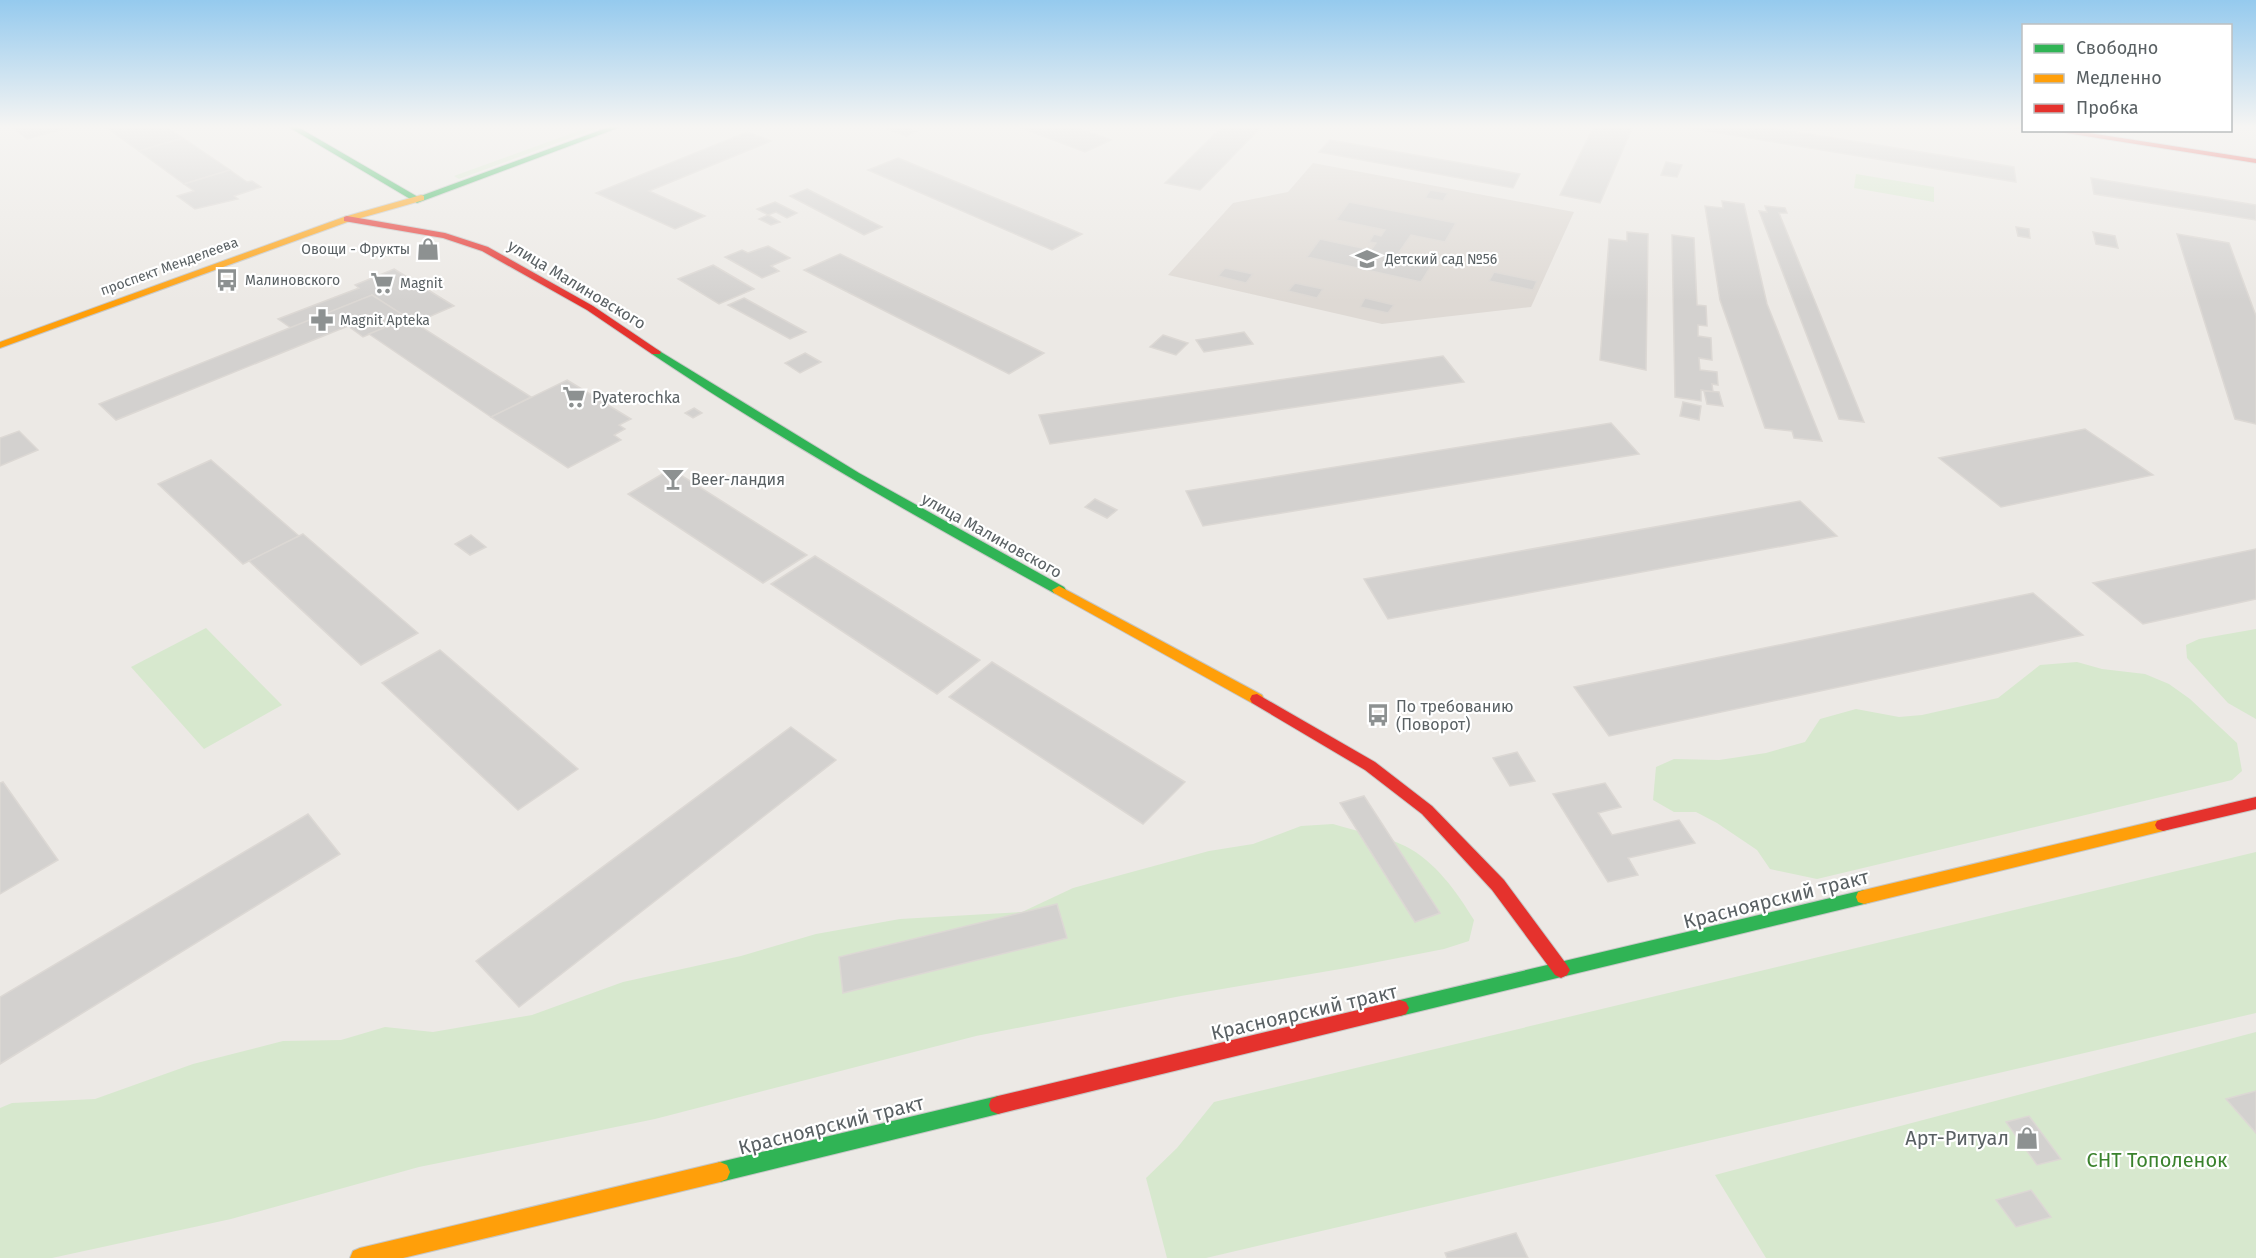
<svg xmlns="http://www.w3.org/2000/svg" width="2256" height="1258" font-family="'Fira Sans',sans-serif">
	<rect width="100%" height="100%" fill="#ece9e5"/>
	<polygon fill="#ded9d4" points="1313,163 1574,212 1531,307 1382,324 1168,275 1233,203 1288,192"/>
	<g fill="#d7e8ce">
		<polygon points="592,126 603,126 459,179 454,176"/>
		<polygon points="1856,174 1934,187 1934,202 1854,188"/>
		<polygon points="206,628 282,705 204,749 131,667"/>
		<polygon points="2256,629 2256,719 2228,703 2187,658 2186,645 2199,639"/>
		<polygon points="2077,662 2102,669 2145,674 2169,684 2190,699 2237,743 2242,771 2232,780 1817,879 1770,869 1757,850 1717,823 1696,812 1674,812 1653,800 1656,767 1674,759 1719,760 1766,753 1805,742 1820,719 1856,709 1899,717 1922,715 1998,698 2040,665"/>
		<path d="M1333,824C1355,831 1385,836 1405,846C1435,861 1457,892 1474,920L1469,941L1444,949L1352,967L1181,996L976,1036L655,1119L419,1167L231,1219L52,1258H0V1108L12,1103L95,1099L193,1064L283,1041L341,1040L385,1027L433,1032L532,1015L623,982L741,956L816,934L900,919L1022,912L1073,888L1209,851L1253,844L1301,826Z"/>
		<polygon points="2256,852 2256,1013 1206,1258 1167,1258 1146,1178 1177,1148 1214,1102"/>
		<polygon points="2256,1032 2256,1258 1766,1258 1715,1175"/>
	</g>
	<g fill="#d3d1cf" stroke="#dcd8d4" stroke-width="1.5">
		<polygon points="20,126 75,126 27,139 13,128"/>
		<polygon points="104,126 165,126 183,138 139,151"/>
		<polygon points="894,126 903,126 917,131 906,136 887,129"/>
		<polygon points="1016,126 1073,126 1111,140 1085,152"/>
		<polygon points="1223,126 1262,126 1200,190 1165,183"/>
		<polygon points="1594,126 1633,126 1600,203 1560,195"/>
		<polygon points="1690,126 1760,126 2014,167 2016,182 1689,128"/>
		<polygon points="747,132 771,141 649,191 705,216 675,229 596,193"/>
		<polygon points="183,138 230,170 184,184 139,151"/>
		<polygon points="1330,140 1489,168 1520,174 1513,188 1319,152"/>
		<polygon points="898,158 1056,223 1082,234 1052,250 868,170"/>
		<polygon points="1666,162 1682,165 1677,177 1661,175"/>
		<polygon points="230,170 247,182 252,181 261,187 234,196 238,199 195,209 177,196 194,191 184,184"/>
		<polygon points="2091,178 2256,205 2256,220 2094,194"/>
		<polygon points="807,189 882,227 864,235 790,196"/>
		<polygon points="1430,190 1448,193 1443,201 1425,198"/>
		<polygon points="1722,201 1744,204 1767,304 1822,441 1794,438 1792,431 1765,428 1720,300 1705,206 1723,208"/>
		<polygon points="775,202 797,213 787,218 776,212 768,215 757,209"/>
		<polygon points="1349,202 1456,223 1445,242 1411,235 1397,255 1433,263 1421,282 1307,257 1320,239 1371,250 1376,243 1369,242 1374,234 1381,236 1385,230 1336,220"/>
		<polygon points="1765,206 1785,208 1787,213 1779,213 1864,422 1839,419 1759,211 1767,212"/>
		<polygon points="768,215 780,222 771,225 759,219"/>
		<polygon points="2016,227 2029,229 2030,238 2018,236"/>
		<polygon points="1627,232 1648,234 1646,370 1600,360 1609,239 1627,241"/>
		<polygon points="2093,232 2115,236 2118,248 2096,244"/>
		<polygon points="2177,234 2229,243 2256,316 2256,424 2235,419"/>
		<polygon points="1672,235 1694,238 1697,305 1706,306 1707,326 1698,325 1698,336 1711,338 1712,360 1699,358 1700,370 1717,372 1718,385 1712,384 1713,392 1701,390 1701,401 1675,397"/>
		<polygon points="768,246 790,258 771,266 779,271 762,278 725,257 742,250 748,253"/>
		<polygon points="840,254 916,291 1044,353 1009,374 804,270"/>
		<polygon points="713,265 754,289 719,304 678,279"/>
		<polygon points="1225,268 1253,274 1246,283 1218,276"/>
		<polygon points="394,269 454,306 415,323 372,295 291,328 278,319 359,288 355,285"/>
		<polygon points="1494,272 1537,281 1533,290 1489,281"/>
		<polygon points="1295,283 1323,289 1317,298 1288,291"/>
		<polygon points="372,295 408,318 363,337 348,326 116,420 99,404"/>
		<polygon points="744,298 806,332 790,339 728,305"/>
		<polygon points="1365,298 1394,305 1388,313 1360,307"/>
		<polygon points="408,318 415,323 531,397 491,417 369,334"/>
		<polygon points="1244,332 1253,344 1204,352 1196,340"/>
		<polygon points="1163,335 1188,343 1176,355 1150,347"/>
		<polygon points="805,353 821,362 800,373 785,363"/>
		<polygon points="1443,356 1464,382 1050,444 1039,415"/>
		<polygon points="567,380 631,419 619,425 625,429 614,435 621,440 568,468 491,417"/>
		<polygon points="1704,391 1719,392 1723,406 1707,404"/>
		<polygon points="1683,402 1701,406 1699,420 1680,416"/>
		<polygon points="694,408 702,413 693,418 685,413"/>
		<polygon points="1611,423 1639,454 1203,526 1186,491"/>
		<polygon points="2085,429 2153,475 2001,507 1939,458"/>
		<polygon points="19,431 38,450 0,466 0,438"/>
		<polygon points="211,460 299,536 243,564 158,484"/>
		<polygon points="671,469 807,555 763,583 628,494"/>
		<polygon points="1095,499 1117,510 1107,518 1085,507"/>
		<polygon points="1800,501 1837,536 1388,619 1364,579"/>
		<polygon points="303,534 418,633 361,665 249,561"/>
		<polygon points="471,535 486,547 470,555 455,544"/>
		<polygon points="2256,549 2256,599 2143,624 2093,583"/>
		<polygon points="815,556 980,660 937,694 771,584"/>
		<polygon points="2033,593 2083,635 1609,736 1574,687"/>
		<polygon points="440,650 578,769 518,810 382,683"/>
		<polygon points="992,662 1185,782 1143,824 949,697"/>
		<polygon points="791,727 836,760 519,1007 476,961"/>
		<polygon points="1517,752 1535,781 1510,786 1493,758"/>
		<polygon points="3,782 58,860 0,894 0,783"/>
		<polygon points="1605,783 1621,807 1598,813 1612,835 1679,820 1695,843 1628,858 1638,875 1608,882 1553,794"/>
		<polygon points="1364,796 1440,913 1415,922 1340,803"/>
		<polygon points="308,814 340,854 0,1064 0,997"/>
		<polygon points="1057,904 1067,938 843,993 839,957"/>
		<polygon points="2256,1091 2256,1133 2226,1099"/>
		<polygon points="2029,1116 2061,1159 2037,1165 2006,1122"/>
		<polygon points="2031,1190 2051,1217 2016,1227 1996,1200"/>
		<polygon points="1516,1233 1528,1258 1447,1258 1445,1253"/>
	</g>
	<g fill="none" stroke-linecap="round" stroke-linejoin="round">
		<g stroke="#c6c7c6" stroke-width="2">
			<g id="fast">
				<polygon points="287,126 296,126 418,197 612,126 623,126 417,203"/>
				<path d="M656,349L859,473L1064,587L1066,590L1059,594L1054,593C918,518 782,441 652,354V350Z"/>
				<polygon points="1864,890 1870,892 1872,897 1870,902 1864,904 1400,1016 1394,1014 1391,1008 1394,1002 1400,1000"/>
				<polygon points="998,1096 1005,1099 1007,1105 1005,1111 998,1114 720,1182 713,1179 710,1172 713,1165 720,1162"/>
			</g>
		</g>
		<g stroke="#c6c7c6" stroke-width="2">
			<g id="slow">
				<polygon points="2016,126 2024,126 2024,128 2017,128"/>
				<polygon points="421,195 424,196 424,200 350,221 0,348 0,342 344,217"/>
				<polygon points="1059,586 1262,695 1264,699 1262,703 1252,703 1054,593 1052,590"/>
				<polygon points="2163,819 2169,821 2171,825 2169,829 2163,831 1864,904 1858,902 1856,897 1858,892 1864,890"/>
				<polygon points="720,1162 727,1165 730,1172 727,1179 720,1182 403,1258 350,1258 353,1251 360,1248"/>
			</g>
		</g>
		<g stroke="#c6c7c6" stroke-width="2">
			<g id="jam">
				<polygon points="2047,130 2070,130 2256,159 2256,163"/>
				<polygon points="347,216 445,233 488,247 593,306 661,352 660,354 652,354 587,310 482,251 443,238 344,221 344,217"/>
				<polygon points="1257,694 1375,762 1432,806 1504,880 1567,965 1570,970 1567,975 1561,978 1555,975 1492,890 1422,814 1365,770 1252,703 1250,699 1252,695"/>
				<polygon points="2256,797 2256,809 2163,831 2157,829 2155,825 2157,821 2163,819"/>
				<polygon points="1400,1000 1406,1002 1409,1008 1406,1014 1400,1016 998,1114 991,1111 989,1105 991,1099 998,1096"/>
			</g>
		</g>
		<use href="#fast" fill="#30b455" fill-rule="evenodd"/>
		<use href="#slow" fill="#ff9f0a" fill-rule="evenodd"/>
		<use href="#jam" fill="#e5322d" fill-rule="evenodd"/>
	</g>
	<linearGradient id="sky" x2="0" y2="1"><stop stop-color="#95caee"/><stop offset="0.42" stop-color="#f6f5f3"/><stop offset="1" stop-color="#f6f5f3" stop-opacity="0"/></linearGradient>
	<rect width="2256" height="302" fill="url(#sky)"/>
	<defs>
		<g id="shop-bare" transform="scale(1.8)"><path d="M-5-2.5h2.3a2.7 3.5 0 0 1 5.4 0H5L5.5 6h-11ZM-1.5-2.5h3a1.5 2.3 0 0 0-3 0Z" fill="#8d9191" stroke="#fff" stroke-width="2.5" paint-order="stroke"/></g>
		<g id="school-bare" transform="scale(1.8)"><path d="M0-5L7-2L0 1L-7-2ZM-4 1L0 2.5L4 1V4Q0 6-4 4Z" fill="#8d9191" stroke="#fff" stroke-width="2.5" paint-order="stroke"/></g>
		<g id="bus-bare" transform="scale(1.8)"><path d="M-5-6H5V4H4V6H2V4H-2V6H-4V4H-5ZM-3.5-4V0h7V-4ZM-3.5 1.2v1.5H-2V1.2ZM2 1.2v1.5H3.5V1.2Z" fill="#8d9191" stroke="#fff" stroke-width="2.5" paint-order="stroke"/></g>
		<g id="supermarket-bare" transform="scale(1.8)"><path d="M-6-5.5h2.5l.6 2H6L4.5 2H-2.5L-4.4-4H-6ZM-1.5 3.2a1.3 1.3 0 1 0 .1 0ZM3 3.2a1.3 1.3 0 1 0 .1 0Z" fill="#8d9191" stroke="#fff" stroke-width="2.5" paint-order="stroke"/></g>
		<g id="pharmacy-bare" transform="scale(1.8)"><path d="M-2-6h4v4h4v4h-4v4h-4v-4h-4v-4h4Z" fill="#8d9191" stroke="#fff" stroke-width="2.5" paint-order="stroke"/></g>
		<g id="bar-bare" transform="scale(1.8)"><path d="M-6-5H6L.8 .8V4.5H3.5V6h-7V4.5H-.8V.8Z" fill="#8d9191" stroke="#fff" stroke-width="2.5" paint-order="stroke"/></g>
	</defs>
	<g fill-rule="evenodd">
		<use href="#shop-bare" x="428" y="249"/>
		<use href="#school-bare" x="1367" y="259"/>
		<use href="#bus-bare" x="227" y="280"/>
		<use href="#supermarket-bare" x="382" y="283"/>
		<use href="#pharmacy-bare" x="322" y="320"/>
		<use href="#supermarket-bare" x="574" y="397"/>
		<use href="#bar-bare" x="673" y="479"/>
		<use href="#bus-bare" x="1378" y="715"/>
		<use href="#shop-bare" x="2027" y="1138"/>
	</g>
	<g text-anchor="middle" stroke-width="4.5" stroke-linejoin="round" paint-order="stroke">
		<g font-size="14" fill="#5a6164" stroke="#fff" text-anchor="start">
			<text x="410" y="254" text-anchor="end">Овощи - Фрукты</text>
			<text x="1385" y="264">Детский сад №56</text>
			<text x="245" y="285">Малиновского</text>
			<text x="400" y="288">Magnit</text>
			<text x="340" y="325">Magnit Apteka</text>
		</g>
		<g font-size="14" fill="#5a6164" stroke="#fff">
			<text transform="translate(169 266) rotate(-20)" y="5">проспект Менделеева</text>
		</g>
		<g font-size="16" fill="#5a6164" stroke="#fff">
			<text transform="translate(577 284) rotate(31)" y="6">улица Малиновского</text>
			<text transform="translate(992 535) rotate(29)" y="6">улица Малиновского</text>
		</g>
		<g font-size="16" fill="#5a6164" stroke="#fff" text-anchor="start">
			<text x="592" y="403">Pyaterochka</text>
			<text x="691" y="485">Beer-ландия</text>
			<text x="1396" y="712">По требованию<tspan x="1396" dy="18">(Поворот)</tspan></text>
		</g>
		<g font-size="20" fill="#5a6164" stroke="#fff">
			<text transform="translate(1776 899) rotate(-14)" y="7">Красноярский тракт</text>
			<text transform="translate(1304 1012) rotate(-13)" y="7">Красноярский тракт</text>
			<text transform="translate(831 1125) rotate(-14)" y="7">Красноярский тракт</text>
		</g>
		<g font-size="20" fill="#5a6164" stroke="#fff" text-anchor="end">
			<text x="2009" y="1145">Арт-Ритуал</text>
		</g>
		<g font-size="20" fill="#3a822d" stroke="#fff">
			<text x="2157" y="1167">СНТ Тополенок</text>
		</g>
	</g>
	<rect x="2022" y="24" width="210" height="108" fill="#ffffff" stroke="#bdc0c1" stroke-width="1.5"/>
	<rect x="2034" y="44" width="30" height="9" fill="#30b455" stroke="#bdc0c1" stroke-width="1.5"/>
	<text x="2076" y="54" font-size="18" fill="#5a6164">Свободно</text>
	<rect x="2034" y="74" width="30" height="9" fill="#ff9f0a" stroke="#bdc0c1" stroke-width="1.5"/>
	<text x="2076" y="84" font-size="18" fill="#5a6164">Медленно</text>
	<rect x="2034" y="104" width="30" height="9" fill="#e5322d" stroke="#bdc0c1" stroke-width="1.5"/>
	<text x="2076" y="114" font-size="18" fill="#5a6164">Пробка</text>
</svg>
